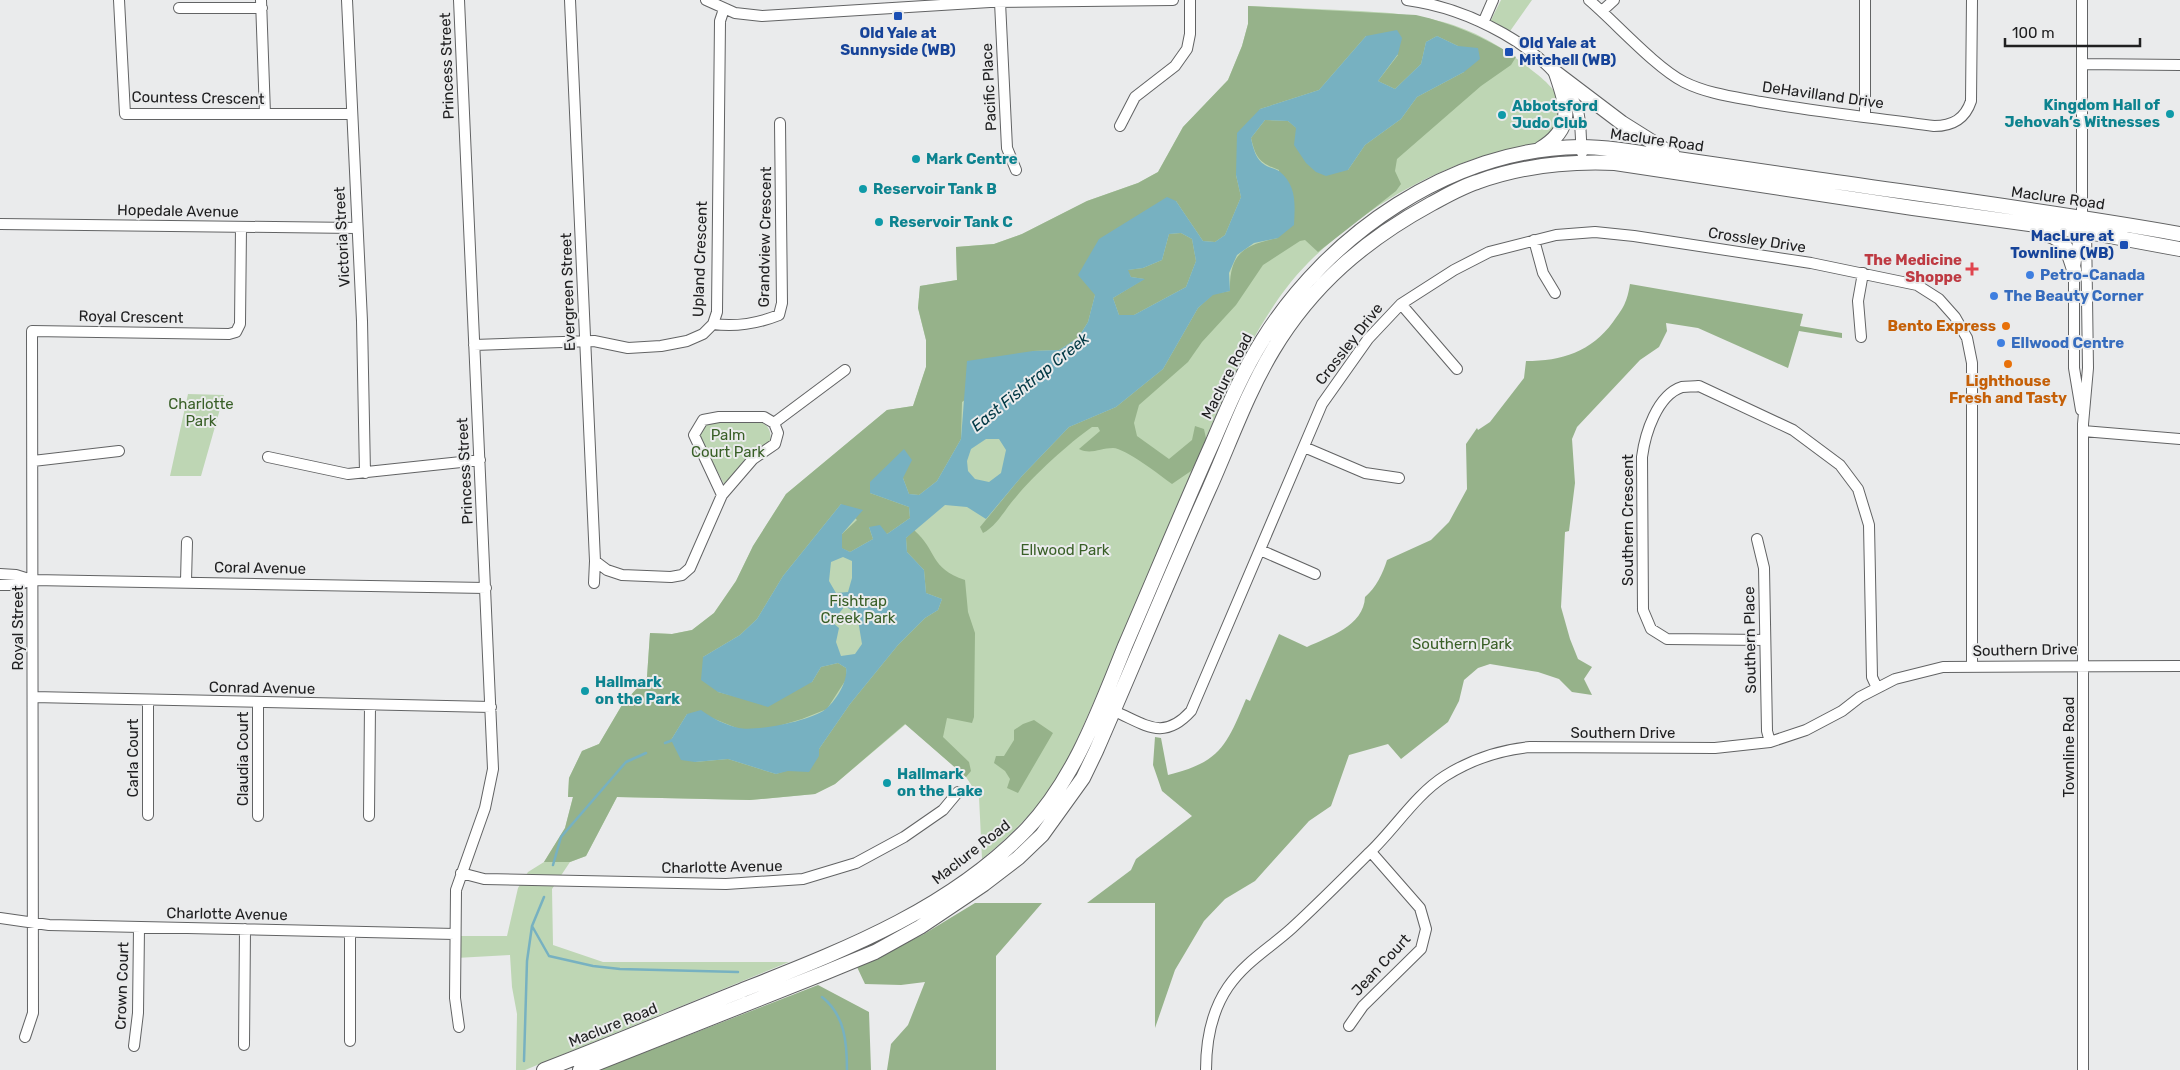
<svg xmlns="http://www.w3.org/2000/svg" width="2180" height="1070" font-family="Rubik,sans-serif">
	<rect width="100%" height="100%" fill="#eaebec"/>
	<!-- green -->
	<path fill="#bed6b4" d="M 1501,0 L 1532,0 L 1508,34 L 1490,22 Z
		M 1248,6 C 1279,7 1309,9 1340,10 C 1418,14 1463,16 1528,67 C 1540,77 1560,90 1561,109 C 1561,123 1551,136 1539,142 C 1522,151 1493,152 1474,159 C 1413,180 1361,213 1314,257 C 1257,311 1222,402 1191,473 C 1149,570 1110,669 1066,764 C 1040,807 1020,827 982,859 L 979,797 L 966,777 L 906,724 L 835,784 L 815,794 L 750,800 L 617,797 L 586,856 L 570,862 L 552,889 L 553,945 L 603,962 L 789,962 L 525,1070 L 516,1070 L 517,1014 L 512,987 L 510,955 L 456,958 L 456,936 L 507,936 L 518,888 L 528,872 L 544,862 L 565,828 L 573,797 L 568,797 L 569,778 L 582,751 L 599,744 L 622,705 L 647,677 L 650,633 L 672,634 L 692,630 L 714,613 L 736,581 L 753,546 L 786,494 L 887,410 L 913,406 L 926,367 L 926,340 L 918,308 L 920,286 L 957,280 L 956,247 L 994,244 L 1022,234 L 1087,201 L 1138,183 L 1158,172 L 1183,127 L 1228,80 L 1242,46 L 1248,24 Z
		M 188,394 L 224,395 L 201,476 L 170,476 Z
		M 718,420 C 736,420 775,413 770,441 L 750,454 L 724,484 L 698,434 L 706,423 Z"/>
	<!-- forest -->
	<path fill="#96b28a" d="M 1248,6 L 1416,15 C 1452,23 1484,37 1516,57 L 1511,65 L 1481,86 L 1397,159 L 1395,171 L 1401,184 L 1396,191 L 1318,252 L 1305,240 L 1300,241 L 1263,265 L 1236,305 L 1202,342 L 1188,362 L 1139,405 L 1134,423 L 1137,436 L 1169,459 L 1192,440 L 1195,426 L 1204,429 L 1207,443 L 1191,471 L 1172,484 C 1161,476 1125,448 1113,448 C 1100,448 1091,455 1079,449 L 1100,431 L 1098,427 L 1092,427 C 1069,443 1034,475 1016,497 C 1005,509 997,526 983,533 L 980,527 L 1022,476 L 1069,427 L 1116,407 L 1163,369 L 1198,308 L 1213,294 L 1230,291 C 1229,253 1244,245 1278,238 L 1279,170 C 1260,163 1256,159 1251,138 L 1265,120 L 1288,121 L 1348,170 L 1365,145 L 1401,119 L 1417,97 L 1464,72 L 1458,46 L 1437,36 L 1426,42 L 1421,64 L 1395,89 L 1378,81 L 1398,55 L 1366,36 L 1319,90 L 1260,109 L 1236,175 L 1241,197 L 1225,235 L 1215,242 L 1203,241 L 1176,201 L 1095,295 L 1088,322 L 1078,338 L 1059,350 L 1033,351 L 962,402 L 961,439 L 937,481 L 919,495 L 909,494 L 903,478 L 870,493 L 909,507 L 910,518 L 887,534 L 869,527 L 873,539 L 850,552 L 841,548 L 842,534 L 857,520 L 841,504 L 783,576 L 757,619 L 740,635 L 703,657 L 718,692 L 737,697 L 812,682 L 821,667 L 838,663 L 846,668 L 847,678 L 827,709 L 802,719 L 765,730 L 739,729 L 712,718 L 687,714 L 671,740 L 695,762 L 728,759 L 776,774 L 788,770 L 809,771 L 819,749 L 850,704 L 898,645 L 925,618 L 938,610 L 942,599 L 926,593 L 924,570 L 907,552 L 906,538 L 914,530 C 938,551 929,568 965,580 L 968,612 L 975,633 L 974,717 L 972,723 L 947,718 L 943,737 L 969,762 L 971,771 L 966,777 L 905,724 L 835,784 L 815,794 L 750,800 L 617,797 L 586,856 L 570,862 L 544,862 L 565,828 L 573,797 L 568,797 L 569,778 L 582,751 L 599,744 L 622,705 L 647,677 L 650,633 L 672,634 L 692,630 L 714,613 L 736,581 L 753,546 L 786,494 L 887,410 L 913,406 L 926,367 L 926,340 L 918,308 L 920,286 L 957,280 L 956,247 L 994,244 L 1022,234 L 1087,201 L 1138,183 L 1158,172 L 1183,127 L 1228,80 L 1242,46 L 1248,24 Z
		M 1181,233 L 1192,239 L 1196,261 L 1186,287 L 1134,315 L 1119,315 L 1113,298 L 1144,279 L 1131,277 L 1127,270 L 1143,268 L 1162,260 L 1169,234 Z
		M 1630,284 L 1803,314 L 1800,326 L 1842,333 L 1842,338 L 1799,331 L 1788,368 L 1698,328 L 1666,323 L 1667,331 L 1659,347 L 1640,360 L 1577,427 L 1572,439 L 1575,483 L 1569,531 L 1565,532 L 1561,607 L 1570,639 L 1578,659 L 1592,667 L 1584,679 L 1592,695 L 1572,692 L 1559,679 L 1538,672 L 1490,664 L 1478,668 L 1464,680 L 1459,701 L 1448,722 L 1401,759 L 1388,744 L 1349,755 L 1331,806 L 1309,821 L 1255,881 L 1225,899 L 1204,921 L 1175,970 L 1155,1028 L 1155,903 L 1087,903 L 1131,870 L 1136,859 L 1192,816 L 1162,791 L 1153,765 L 1155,737 L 1161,738 L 1168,775 C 1220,762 1226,747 1246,699 L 1250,701 L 1279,634 L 1307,647 C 1328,637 1364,626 1365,597 C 1376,588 1383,573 1387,560 L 1431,540 L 1449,522 L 1467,489 L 1466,444 L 1477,428 L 1478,430 L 1490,422 L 1524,378 L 1526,361 C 1562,361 1591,352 1613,322 C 1624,307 1627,302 1630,284 Z
		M 1034,720 L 1053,733 L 1018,793 L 1007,788 L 1010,779 L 1005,771 L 994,763 L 996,756 L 1004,756 L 1014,740 L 1014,730 L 1023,724 Z
		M 975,903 L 1042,903 L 996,956 L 996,1070 L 887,1070 L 891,1044 L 908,1025 L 925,982 L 901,985 L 865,984 L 857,967 L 924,934 Z
		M 818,985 L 869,1012 L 871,1070 L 599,1070 Z"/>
	<!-- water -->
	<path fill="#77b1c1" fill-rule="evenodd" d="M 1397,30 L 1402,38 L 1398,54 L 1378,81 L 1395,89 L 1421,64 L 1426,42 L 1437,36 L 1458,46 L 1478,48 L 1480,59 L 1464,72 L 1417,97 L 1401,119 L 1365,145 L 1348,170 L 1326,176 L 1316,172 L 1306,163 L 1294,145 L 1296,128 L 1288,121 L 1265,120 L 1251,138 C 1253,148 1256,160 1265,165 C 1269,168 1275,168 1279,171 C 1297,185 1295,205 1294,225 L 1278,238 L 1254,243 L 1237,255 L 1229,273 L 1230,291 L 1213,295 L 1198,308 L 1163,369 L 1116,407 L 1069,427 L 1022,476 L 986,519 L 967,507 L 945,505 L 906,538 L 907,552 L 924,570 L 926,593 L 942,599 L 938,610 L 925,618 L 898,645 L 850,704 L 819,749 L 819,756 L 809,772 L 788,771 L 776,774 L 728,759 L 695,762 L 681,760 L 671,740 L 687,714 L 701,710 C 712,718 725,725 739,728 C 756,732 815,720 827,708 C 837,699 848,681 846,668 L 838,663 L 821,667 L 812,682 L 768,707 L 718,692 L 701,680 L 703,657 L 740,635 L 757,619 L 783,576 L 841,504 L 863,510 L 842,534 L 842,548 L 850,552 L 873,539 L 869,527 L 880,525 L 887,534 L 910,518 L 909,507 L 870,493 L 870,482 L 904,449 L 912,460 L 903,478 L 909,494 L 919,495 L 937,481 L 961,439 L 967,361 L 1033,351 L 1059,350 L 1078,338 L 1088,322 L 1095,295 L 1078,275 L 1099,239 L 1167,197 L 1176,201 L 1203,241 L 1215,242 L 1225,235 L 1241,197 L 1236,175 L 1237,133 L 1260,109 L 1319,90 L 1366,36 ZM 1181,233 L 1192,239 L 1196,261 L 1186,287 L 1134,315 L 1119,315 L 1113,298 L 1145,279 L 1131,277 L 1128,270 L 1143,268 L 1162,260 L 1169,234 ZM 986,439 L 999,439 L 1006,450 L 1001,473 L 989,482 L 975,479 L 968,471 L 967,461 L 971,449 ZM 843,557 L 852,561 L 852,578 L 848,592 L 836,593 L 829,581 L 831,562 ZM 845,606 L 857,614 L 862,644 L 855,654 L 841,656 L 836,642 L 839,628 L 832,622 Z"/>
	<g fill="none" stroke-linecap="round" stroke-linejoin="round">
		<!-- stream -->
		<path stroke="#77b1c1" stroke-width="2.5" d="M 665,743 L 673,740
			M 553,865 L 561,837 L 626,762 L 646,753
			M 532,926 L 549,956 L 593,966 L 620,969 L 738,972
			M 822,997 C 845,1015 847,1043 847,1070
			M 524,1061 L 527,961 L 532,926 L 544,897"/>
		<defs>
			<path id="minor" d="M 119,0 L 125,114 L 352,114
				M 261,0 L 265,114
				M 347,0 L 362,321 L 365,473
				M 570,0 L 595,561 L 594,583
				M 706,0 L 735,13 L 762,16 L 990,2 L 1173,0
				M 1407,0 C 1467,8 1548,47 1575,103 C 1582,117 1580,137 1582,153
				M 1589,0 C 1616,23 1655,67 1684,82 C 1708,94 1735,97 1761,102 C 1818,112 1876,118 1934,126 C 1953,126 1965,119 1971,101 L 1972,0
				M 1000,2 L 1007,148 L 1016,170
				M 179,8 L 262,8
				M 1602,11 L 1614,0
				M 1483,23 L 1493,0
				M 2082,64 L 2180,65
				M 1865,117 L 1865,0
				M 1120,126 L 1135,97 L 1175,66 L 1187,49 L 1190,34 L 1190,0
				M 0,224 L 356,228
				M 1534,240 L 1543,273 L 1555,293
				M 1401,304 L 1457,369
				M 713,324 C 735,327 759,323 779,315 L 782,303 L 780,123
				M 1861,337 L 1858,301 L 1863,273
				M 474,345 L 594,341 L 628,348 L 661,346 L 687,341 L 703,334 L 713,324 L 717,312 L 720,21 L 724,9
				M 2081,410 L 2074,368 L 2074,270 C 2079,253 2076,235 2082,217 L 2082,0
				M 774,423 L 845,370
				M 2083,431 L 2180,439
				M 1304,447 L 1365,473 L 1399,478
				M 268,457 L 348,474 L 480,460
				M 33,461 L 119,451
				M 1757,539 L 1764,568 L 1767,731 L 1770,742
				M 1260,550 L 1315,574
				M 595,561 L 607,570 L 622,575 L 671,577 L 682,575 L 690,568 L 722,495 L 753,459 L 775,444 L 778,433 L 774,423 L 764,417 L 719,417 L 703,420 L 694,435 L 722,495
				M 0,574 L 16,575 L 32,580
				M 186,581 L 187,542
				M 0,585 L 16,585 L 33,580 L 486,588
				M 1765,640 L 1667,639 L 1651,629 L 1643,610 L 1642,457 C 1645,434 1657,395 1682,387 C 1687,386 1694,387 1699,386 L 1793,430 L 1840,465 L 1858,489 L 1869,525 L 1872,677 L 1877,688
				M 33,697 L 491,707
				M 148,700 L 148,815
				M 1114,711 C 1145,724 1163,742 1191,711 L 1322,404 L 1368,339 L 1401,304 L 1454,270 L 1489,252 L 1556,235 L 1595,232 L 1634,236 L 1811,263 L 1917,285 L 1939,299 L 1955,317 L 1967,338 L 1972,363 L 1972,666
				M 258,816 L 258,702
				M 369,816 L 370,705
				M 461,873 L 484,879 L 726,884 L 803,879 L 856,863 L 904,837 L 943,810 L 958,792
				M 0,918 L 49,925 L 455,934
				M 350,932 L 350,1041
				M 1349,1026 L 1363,1006 L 1421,949 L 1426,929 L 1420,908 L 1371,852
				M 459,1027 L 455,998 L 456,890 L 485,808 L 493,769 L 459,0
				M 25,1037 L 33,1013 L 32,331 L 229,334 L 236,332 L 240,324 L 241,227
				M 244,1045 L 245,929
				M 134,1046 L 138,1013 L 139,928
				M 1206,1070 C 1206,1040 1211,1012 1228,987 C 1245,962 1270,948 1292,928 C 1318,904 1343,879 1368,854 C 1394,830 1415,795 1445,776 C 1472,759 1498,750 1530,747 L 1715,748 L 1770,742 L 1806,730 L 1842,711 L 1860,697 L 1895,679 L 1943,667 L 2180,666
				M 2083,1070 L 2083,424 L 2088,368 L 2086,228"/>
			<path id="major" d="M 1556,73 L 1622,123 L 1673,155
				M 1540,149 C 1575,128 1567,106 1556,73
				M 2038,232 C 2065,238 2067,246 2074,270
				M 544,1070 C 609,1045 673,1018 738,992 C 841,951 948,911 1027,829 C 1075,778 1099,710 1125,646 C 1154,579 1182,511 1212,444 C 1227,409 1242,373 1262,341 C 1328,234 1451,149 1580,147 C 1614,147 1650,155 1684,160 C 1725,166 1766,172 1808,178 C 1932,196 2056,212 2180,234
				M 580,1070 L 824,973 L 875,952 L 920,927 L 984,884 L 1018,858 L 1042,835 L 1083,778 L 1096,751 C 1134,664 1170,576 1209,489 C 1230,442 1247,393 1273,350 C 1312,285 1365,240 1431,204 C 1446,196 1461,187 1477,182 C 1521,166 1569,161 1615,163 L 1913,208 L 2088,232 L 2180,249"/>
		</defs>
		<!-- minor casing -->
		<use href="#minor" stroke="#626364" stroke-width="12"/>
		<!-- major casing -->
		<use href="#major" stroke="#626364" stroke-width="16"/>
		<!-- minor -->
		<use href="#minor" stroke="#fff" stroke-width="10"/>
		<!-- major -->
		<use href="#major" stroke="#fff" stroke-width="14"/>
	</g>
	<!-- markers -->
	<g fill="#1a4fb4" stroke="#eaebec" stroke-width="2">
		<rect x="893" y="11" width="10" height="10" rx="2.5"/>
		<rect x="1504" y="47" width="10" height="10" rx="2.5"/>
		<rect x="2119" y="240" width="10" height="10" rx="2.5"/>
	</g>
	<g fill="#0f9aa8" stroke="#eaebec" stroke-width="2">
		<circle cx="2170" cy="114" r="5"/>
		<circle cx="1502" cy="115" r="5"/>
		<circle cx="916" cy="159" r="5"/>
		<circle cx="863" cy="189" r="5"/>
		<circle cx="879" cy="222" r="5"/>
		<circle cx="585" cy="691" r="5"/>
		<circle cx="887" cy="783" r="5"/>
	</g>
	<path fill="#e0444e" stroke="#eaebec" stroke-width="2" d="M1969.5 261.5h5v5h5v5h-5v5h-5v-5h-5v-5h5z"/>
	<g fill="#3f7fe0" stroke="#eaebec" stroke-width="2">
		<circle cx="2030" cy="275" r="5"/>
		<circle cx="1994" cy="296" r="5"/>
		<circle cx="2001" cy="343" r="5"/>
	</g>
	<g fill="#e8710a" stroke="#eaebec" stroke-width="2">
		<circle cx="2006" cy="326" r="5"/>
		<circle cx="2008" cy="364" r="5"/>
	</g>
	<g text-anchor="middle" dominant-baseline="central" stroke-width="4" stroke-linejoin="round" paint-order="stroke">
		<!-- transit labels -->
		<g font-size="15" font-weight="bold" fill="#164399" stroke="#eaebec">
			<text x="898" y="33">Old Yale at<tspan x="898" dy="17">Sunnyside (WB)</tspan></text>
			<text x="1519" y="43" text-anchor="start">Old Yale at<tspan x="1519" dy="17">Mitchell (WB)</tspan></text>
			<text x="2114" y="236" text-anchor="end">MacLure at<tspan x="2114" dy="17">Townline (WB)</tspan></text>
		</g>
		<!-- street labels -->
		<g font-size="15" fill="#202021" stroke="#eaebec">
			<text transform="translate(447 66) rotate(-92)">Princess Street</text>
			<text transform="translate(989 87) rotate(-93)">Pacific Place</text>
			<text transform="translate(1823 95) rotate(8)">DeHavilland Drive</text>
			<text transform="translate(198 98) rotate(1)">Countess Crescent</text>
			<text transform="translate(1657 140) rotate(8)">Maclure Road</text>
			<text transform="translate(2058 198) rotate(8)">Maclure Road</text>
			<text transform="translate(178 211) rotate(1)">Hopedale Avenue</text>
			<text transform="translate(342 237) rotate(-93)">Victoria Street</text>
			<text transform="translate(765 237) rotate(-89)">Grandview Crescent</text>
			<text transform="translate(1757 240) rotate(9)">Crossley Drive</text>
			<text transform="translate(700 259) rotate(-88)">Upland Crescent</text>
			<text transform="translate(568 292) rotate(-92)">Evergreen Street</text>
			<text transform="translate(131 317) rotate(1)">Royal Crescent</text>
			<text transform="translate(1349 344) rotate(-52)">Crossley Drive</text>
			<text transform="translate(1227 376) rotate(-63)">Maclure Road</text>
			<text transform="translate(465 471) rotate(-93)">Princess Street</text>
			<text transform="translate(1628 520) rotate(-90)">Southern Crescent</text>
			<text transform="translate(260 568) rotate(1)">Coral Avenue</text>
			<text transform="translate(18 628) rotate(-90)">Royal Street</text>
			<text transform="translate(1750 640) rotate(-91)">Southern Place</text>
			<text transform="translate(2025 650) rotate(-1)">Southern Drive</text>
			<text transform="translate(262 688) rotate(1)">Conrad Avenue</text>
			<text x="1623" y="733">Southern Drive</text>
			<text transform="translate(2069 747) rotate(-90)">Townline Road</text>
			<text transform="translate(133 758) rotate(-90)">Carla Court</text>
			<text transform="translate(243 759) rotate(-90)">Claudia Court</text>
			<text transform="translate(971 852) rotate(-38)">Maclure Road</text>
			<text transform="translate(722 867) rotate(-1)">Charlotte Avenue</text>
			<text transform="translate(227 914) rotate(1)">Charlotte Avenue</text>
			<text transform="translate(1381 965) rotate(-47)">Jean Court</text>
			<text transform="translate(122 986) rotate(-88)">Crown Court</text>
			<text transform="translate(613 1025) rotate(-22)">Maclure Road</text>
		</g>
		<!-- culture labels -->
		<g font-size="15" font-weight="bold" fill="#0d838f" stroke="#eaebec" text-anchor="start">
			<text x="2160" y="105" text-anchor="end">Kingdom Hall of<tspan x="2160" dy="17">Jehovah’s Witnesses</tspan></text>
			<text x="1512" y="106">Abbotsford<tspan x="1512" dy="17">Judo Club</tspan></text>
			<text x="926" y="159">Mark Centre</text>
			<text x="873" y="189">Reservoir Tank B</text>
			<text x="889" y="222">Reservoir Tank C</text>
			<text x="595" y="682">Hallmark<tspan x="595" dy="17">on the Park</tspan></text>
			<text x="897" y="774">Hallmark<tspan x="897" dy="17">on the Lake</tspan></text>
		</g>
		<!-- health labels -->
		<g font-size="15" font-weight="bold" fill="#be3a42" stroke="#eaebec" text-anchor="end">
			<text x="1962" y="260">The Medicine<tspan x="1962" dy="17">Shoppe</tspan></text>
		</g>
		<!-- shop labels -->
		<g font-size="15" font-weight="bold" fill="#366cbe" stroke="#eaebec" text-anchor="start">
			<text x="2040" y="275">Petro-Canada</text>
			<text x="2004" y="296">The Beauty Corner</text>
			<text x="2011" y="343">Ellwood Centre</text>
		</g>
		<!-- food labels -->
		<g font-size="15" font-weight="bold" fill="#c56008" stroke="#eaebec" text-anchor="end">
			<text x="1996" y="326">Bento Express</text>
			<text x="2008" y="381" text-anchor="middle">Lighthouse<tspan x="2008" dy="17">Fresh and Tasty</tspan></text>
		</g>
		<!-- park labels -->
		<g font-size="15" fill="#395f27" stroke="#eaebec">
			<text x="201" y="404">Charlotte<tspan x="201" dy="17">Park</tspan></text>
			<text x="728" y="435">Palm<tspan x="728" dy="17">Court Park</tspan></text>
			<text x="1065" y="550">Ellwood Park</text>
			<text x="858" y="601">Fishtrap<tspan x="858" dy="17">Creek Park</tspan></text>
			<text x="1462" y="644">Southern Park</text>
		</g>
		<!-- water labels -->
		<g font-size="16" font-style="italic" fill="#003844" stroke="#eaebec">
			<text transform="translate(1030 382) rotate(-39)">East Fishtrap Creek</text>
		</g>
	</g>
	<!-- scale -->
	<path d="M2005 38v8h135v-8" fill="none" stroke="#202021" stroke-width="2.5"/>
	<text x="2012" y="38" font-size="15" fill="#202021" stroke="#eaebec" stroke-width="4" paint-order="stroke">100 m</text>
</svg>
